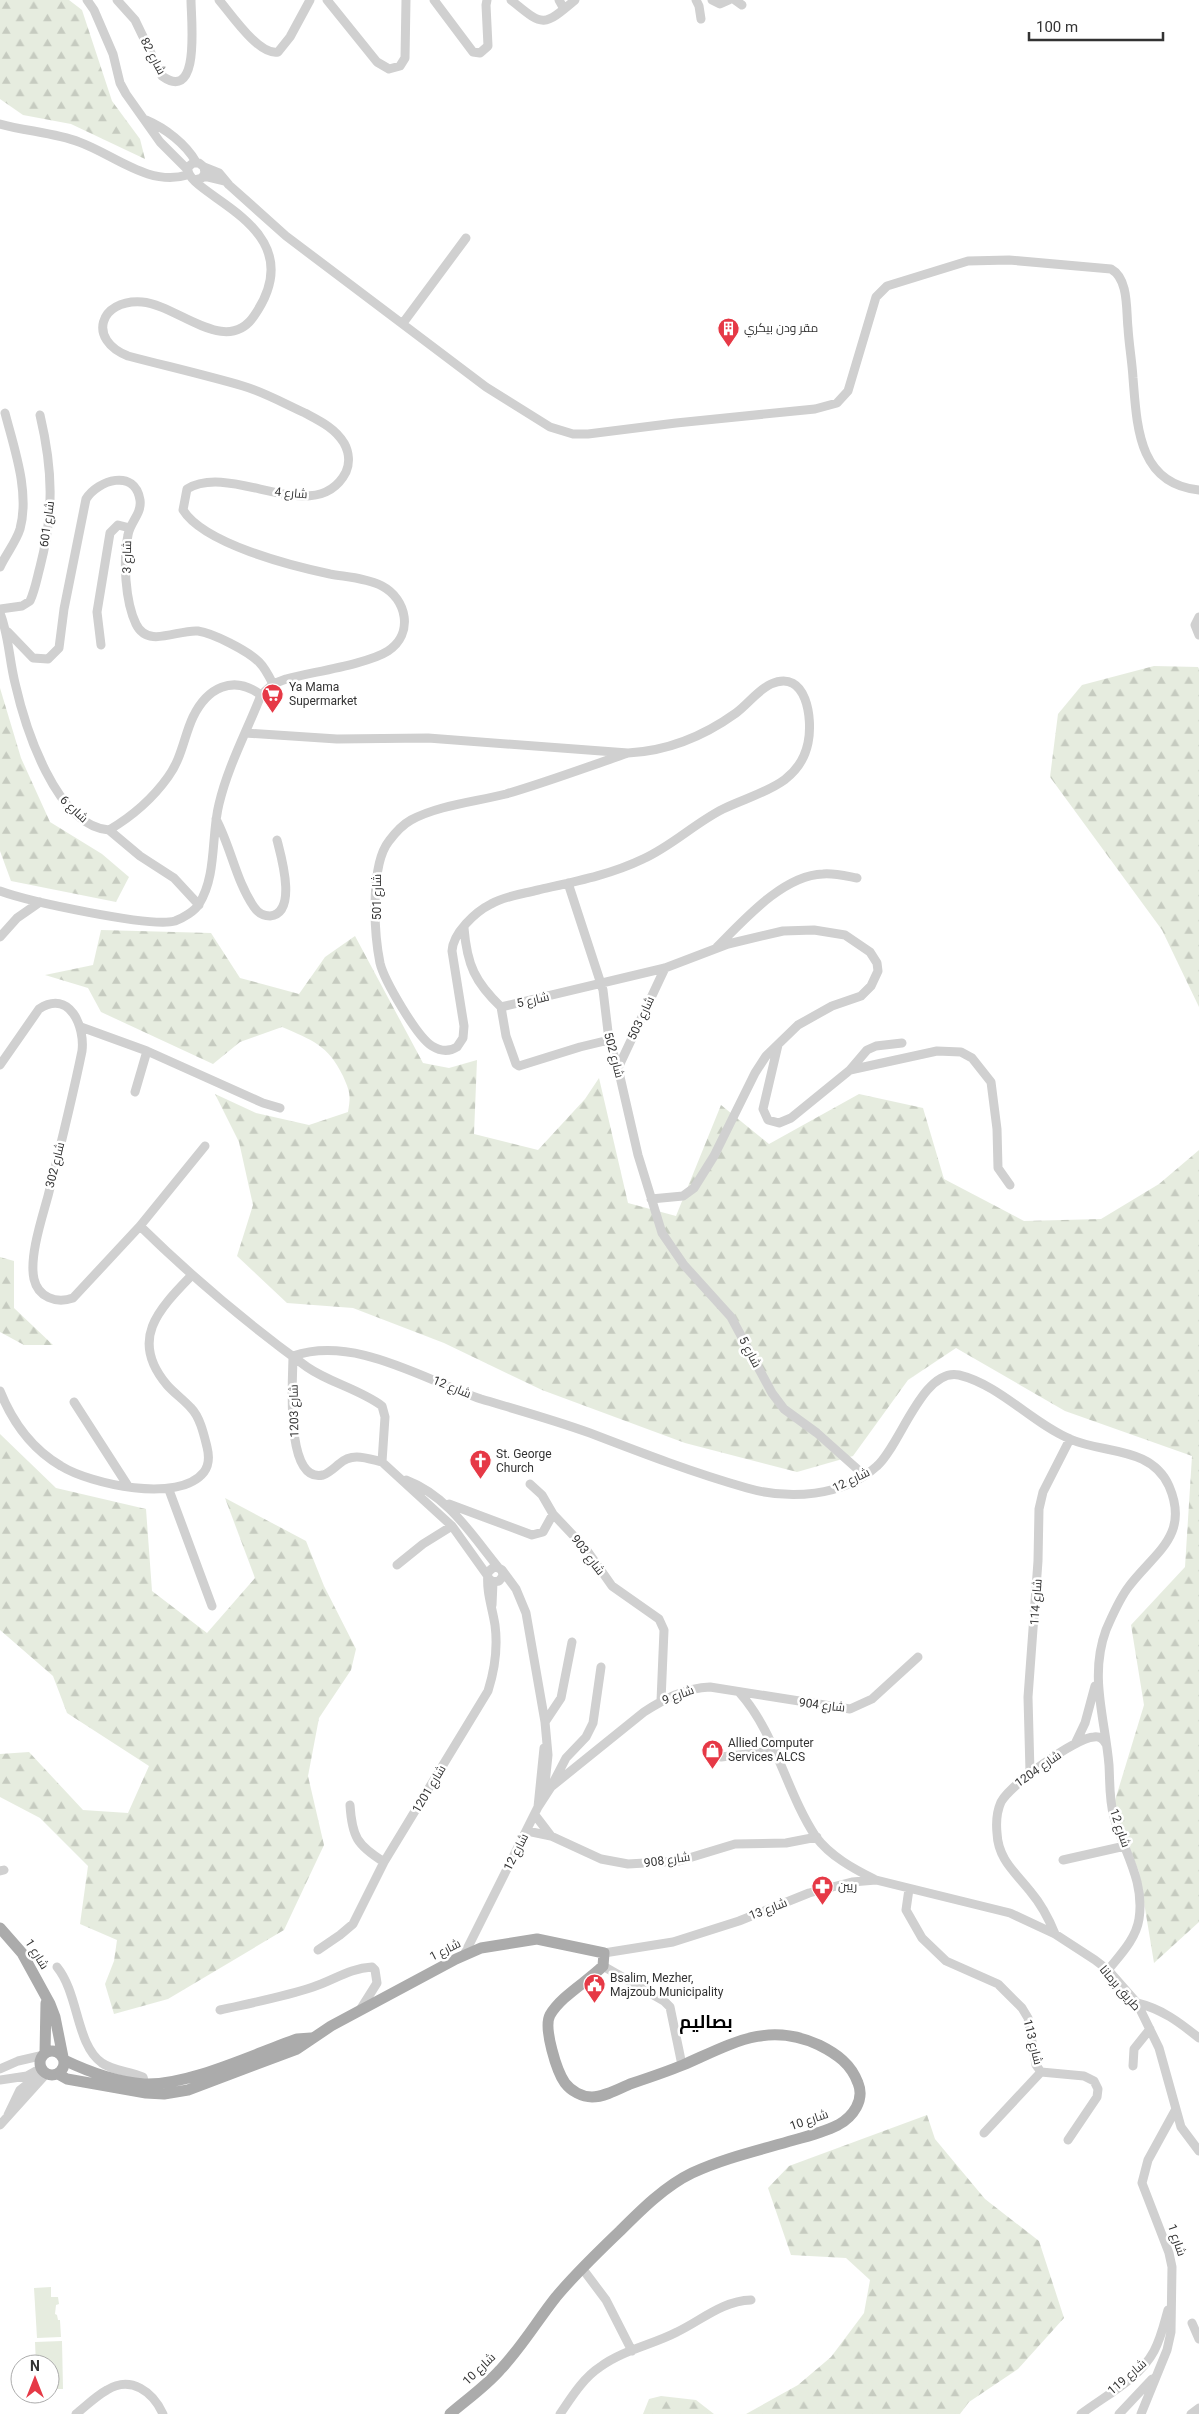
<svg xmlns="http://www.w3.org/2000/svg" width="1199" height="2414" font-family="Roboto,Cairo,sans-serif">
	<defs>
		<pattern id="forest-firs" width="22" height="20" patternUnits="userSpaceOnUse" patternTransform="scale(1.25)"><rect width="22" height="20" fill="#e6ecdf"/><path d="M5 1l3.5 6h-7zM16 11l3.5 6h-7z" fill="#c6cbc0"/></pattern>
	</defs>
	<rect width="100%" height="100%" fill="#fff"/>
	<!-- forest -->
	<path fill="url(#forest-firs)" d="M 0,0 L 69,0 L 82,10 L 112,101 L 140,139 L 145,159 L 71,124 L 23,115 L 0,99 Z
		M 1154,666 L 1198,667 L 1199,669 L 1199,1007 L 1162,930 L 1050,777 L 1058,714 L 1082,685 Z
		M 0,688 L 21,758 L 50,822 L 102,854 L 129,877 L 116,902 L 11,881 L 0,851 Z
		M 101,930 L 211,933 L 240,978 L 299,994 L 325,957 L 355,936 L 423,1063 L 449,1068 L 477,1060 L 474,1134 L 538,1150 L 585,1099 L 599,1078 L 628,1203 L 676,1216 L 721,1105 L 769,1144 L 859,1094 L 923,1108 L 944,1179 L 1024,1221 L 1101,1219 L 1159,1184 L 1199,1150 L 1199,1922 L 1154,1963 L 1139,1872 L 1113,1807 L 1144,1705 L 1131,1625 L 1185,1567 L 1192,1456 L 1065,1411 L 956,1348 L 908,1380 L 853,1456 L 797,1472 L 685,1443 L 542,1390 L 444,1343 L 353,1308 L 287,1303 L 237,1256 L 253,1205 L 239,1142 L 215,1094 L 256,1113 L 309,1125 L 348,1112 C 351,1095 350,1092 343,1076 C 328,1045 312,1040 282,1027 L 240,1042 L 213,1064 L 101,1012 L 88,988 L 45,975 L 93,965 Z
		M 0,1257 L 14,1261 L 14,1308 L 53,1345 L 24,1345 L 0,1332 Z
		M 0,1434 L 56,1488 L 146,1509 L 152,1591 L 207,1633 L 255,1578 L 225,1498 L 306,1541 L 324,1586 L 356,1649 L 351,1670 L 319,1718 L 308,1776 L 324,1845 L 284,1930 L 168,1999 L 114,2014 L 105,1984 L 114,1961 L 117,1940 L 80,1924 L 88,1866 L 40,1818 L 0,1797 L 0,1754 L 29,1752 L 83,1810 L 128,1813 L 149,1766 L 67,1713 L 53,1676 L 0,1630 Z
		M 927,2115 L 935,2139 L 985,2199 L 1039,2241 L 1064,2318 L 1018,2369 L 969,2402 L 960,2414 L 746,2414 L 798,2385 L 831,2357 L 864,2313 L 870,2280 L 846,2258 L 791,2255 L 768,2188 L 789,2166 Z
		M 661,2396 L 696,2400 L 714,2414 L 643,2414 L 649,2399 Z"/>
	<!-- pitch -->
	<path fill="#e6ecdf" d="M 51,2287 L 51,2297 L 58,2297 L 59,2304 L 56,2305 L 55,2314 L 57,2315 L 58,2320 L 60,2320 L 61,2337 L 37,2338 L 34,2288 Z
		M 62,2341 L 63,2389 L 50,2389 L 50,2364 L 36,2364 L 35,2342 Z"/>
	<g fill="none" stroke-linecap="round" stroke-linejoin="round">
		<!-- minor -->
		<path stroke="#d0d0d0" stroke-width="9" d="M 87,0 L 94,10 L 113,54 L 120,83 L 126,94 L 160,142 L 187,169
			M 117,0 L 135,20 L 162,76 C 201,104 191,19 191,0
			M 219,0 C 231,14 259,56 278,52 L 290,37 L 310,0
			M 327,0 L 377,62 L 389,69 L 400,66 L 405,58 L 406,0
			M 434,0 L 473,52 L 480,53 L 488,46 L 486,5 L 487,0
			M 511,0 C 543,26 542,28 575,0
			M 559,0 L 564,9
			M 696,0 L 699,6 L 701,19
			M 712,0 L 720,4 L 729,0
			M 735,0 L 742,5
			M 146,120 C 165,128 186,144 196,162
			M 0,124 C 25,131 56,133 79,142 C 113,154 149,187 187,175
			M 204,167 L 219,173 L 229,185 L 286,236 L 486,387 L 550,427 L 573,434 L 588,434 L 676,423 L 815,409 L 837,403 L 848,391 L 876,297 L 887,286 L 968,261 L 1009,260 L 1111,269 C 1129,279 1126,310 1128,328 C 1129,345 1132,361 1133,378 C 1137,426 1138,484 1199,490
			M 204,176 L 225,181
			M 403,323 L 466,238
			M 0,567 C 6,554 16,542 20,529 C 30,492 14,448 5,413
			M 0,609 L 22,606 L 30,601 C 35,590 37,578 40,567 C 54,513 53,470 40,415
			M 0,613 C 9,636 9,659 15,683 C 25,727 56,826 109,830 C 131,817 153,798 168,777 C 182,758 184,736 193,717 C 207,688 233,674 261,695
			M 1199,617 L 1195,625 L 1199,635
			M 8,632 L 33,658 L 48,659 L 59,648 L 64,609 L 86,499 C 98,480 135,468 140,500 C 142,514 130,522 128,535 C 123,560 125,601 136,624 C 148,649 178,629 198,631 C 213,633 248,651 259,662 C 265,668 269,676 273,684
			M 101,645 L 97,612 L 110,533 L 118,525 L 130,528
			M 245,733 L 337,739 L 428,738 L 628,753 C 668,751 704,736 736,713 C 748,704 758,690 771,684 C 807,668 813,720 808,743 C 799,786 758,792 723,809 C 695,823 672,846 643,859 C 610,875 573,882 538,890 C 522,894 505,896 491,904 C 475,912 453,933 452,951 L 464,1026 L 463,1038 L 457,1047 C 449,1052 440,1051 432,1046 C 417,1037 384,980 380,963 C 374,933 370,865 389,841 C 395,833 402,825 411,820 C 439,805 475,802 506,794 C 547,782 587,767 628,753
			M 216,819 C 231,847 236,881 254,907 C 258,913 263,916 270,916 C 298,913 281,856 277,840
			M 109,830 L 140,856 L 174,878 L 199,905
			M 568,883 L 603,990 L 609,1040 L 618,1068 L 638,1155 L 662,1233 L 684,1265 L 731,1317 L 772,1393 L 784,1409 L 817,1433 L 864,1475
			M 0,891 C 27,901 151,928 175,921 C 183,918 195,911 199,904 C 217,876 211,835 219,804 C 228,766 247,731 261,695 L 273,684 L 286,679 C 312,672 368,664 388,651 C 414,634 407,599 382,586 C 367,578 346,577 330,574 C 292,566 204,544 183,510 L 187,489 C 232,461 316,530 346,472 C 350,463 349,452 344,443 C 335,428 320,421 305,413 C 285,404 264,392 243,386 C 205,375 166,366 128,356 C 87,340 99,299 142,302 C 178,305 226,357 254,316 C 318,224 182,196 188,167 L 193,163 L 199,163 L 204,167 L 205,173 L 202,178 L 194,180
			M 464,928 C 467,965 475,982 501,1007
			M 0,937 L 17,918 L 40,902
			M 717,947 C 743,921 783,875 823,874 C 834,873 846,876 857,878
			M 501,1007 L 665,968 L 728,944 L 783,931 L 814,930 L 845,935 L 870,952 L 877,963 L 878,971 L 871,986 L 861,996 L 832,1006 L 798,1025 L 766,1056 L 755,1073 L 714,1156 L 694,1188 L 683,1196 L 651,1199
			M 501,1007 L 506,1036 L 516,1064 L 519,1066 L 580,1047 L 609,1040
			M 81,1027 L 147,1051 L 263,1103 L 280,1108
			M 778,1045 L 763,1109 L 768,1120 L 779,1123 L 791,1118 L 850,1070 L 867,1050 L 876,1046 L 902,1043
			M 0,1065 L 39,1009 C 70,989 85,1027 82,1051 C 72,1100 60,1148 48,1196 C 42,1218 29,1257 34,1279 C 38,1297 56,1304 73,1298 L 140,1226 L 205,1146
			M 618,1068 L 665,968
			M 850,1070 L 937,1051 L 961,1052 L 972,1058 L 991,1082 L 997,1129 L 998,1168 L 1010,1185
			M 135,1092 L 147,1051
			M 140,1226 C 192,1277 248,1324 307,1367 C 330,1383 359,1389 382,1406 L 385,1417 L 382,1462 L 452,1526 L 487,1575
			M 293,1356 C 355,1335 424,1380 481,1399 C 518,1410 554,1420 590,1433 C 642,1453 694,1473 747,1488 C 789,1500 843,1497 877,1466 C 900,1446 923,1367 959,1375 C 1000,1385 1032,1423 1070,1439 C 1103,1454 1151,1446 1169,1486 C 1191,1537 1152,1554 1127,1589 C 1118,1602 1112,1616 1106,1630 C 1089,1676 1105,1718 1109,1765 C 1110,1782 1109,1800 1114,1817 C 1124,1852 1145,1881 1139,1919 C 1136,1939 1120,1955 1108,1970
			M 293,1356 C 293,1377 284,1484 323,1475 C 329,1473 334,1468 339,1464 C 352,1452 366,1458 382,1462
			M 0,1391 C 12,1421 32,1449 61,1466 C 90,1484 179,1504 204,1472 C 210,1464 209,1455 207,1447 C 204,1435 200,1417 191,1408 C 184,1400 174,1393 167,1385 C 129,1340 158,1310 191,1276
			M 74,1402 L 128,1486
			M 406,1480 C 448,1496 471,1534 498,1567
			M 530,1484 L 542,1495 L 553,1514 L 586,1549 L 612,1586 L 659,1619 L 664,1630 L 661,1701
			M 169,1490 L 212,1606
			M 449,1504 L 532,1535 L 543,1532 L 553,1514
			M 397,1565 L 423,1544 L 452,1526
			M 502,1570 L 516,1589 L 526,1613 L 545,1722 L 548,1755 L 544,1794
			M 492,1605 L 493,1582
			M 739,1692 C 776,1733 786,1792 816,1837 C 830,1856 854,1869 874,1879
			M 545,1722 L 561,1698 L 572,1642
			M 1075,1744 L 1085,1723 L 1095,1686
			M 721,1757 L 773,1751
			M 1030,1772 L 1028,1697 L 1038,1561 L 1039,1509 L 1043,1492 L 1070,1439
			M 552,1785 L 566,1758 L 586,1737 L 593,1723 L 601,1667
			M 350,1805 C 352,1837 357,1845 384,1862
			M 538,1807 L 551,1787 L 644,1712 C 664,1699 685,1688 710,1687 L 850,1709 L 872,1699 L 918,1657
			M 535,1815 L 551,1836
			M 527,1831 L 551,1836 L 601,1859 L 628,1864 L 679,1861 L 735,1844 L 786,1843 L 817,1837
			M 1063,1860 L 1125,1846
			M 0,1871 L 4,1870
			M 909,1889 L 906,1910 L 922,1938 L 946,1961 L 998,1984 L 1022,2008 L 1028,2018 L 1036,2065 L 1041,2072 L 1084,2076 L 1094,2081 L 1098,2089 L 1097,2097 L 1068,2140
			M 1055,1934 C 1049,1919 1041,1904 1030,1891 C 1015,1872 998,1859 997,1833 C 996,1823 997,1811 1001,1802 C 1010,1785 1075,1738 1094,1737 C 1100,1736 1103,1739 1106,1744
			M 318,1950 L 340,1935 L 353,1924 L 384,1862 L 488,1691 C 495,1669 498,1648 495,1625 C 492,1606 486,1592 488,1572 L 495,1566 L 502,1570 L 503,1576 L 499,1581 L 493,1582 L 488,1578
			M 604,1953 L 673,1942 L 739,1921 L 809,1893 L 852,1882 L 876,1880 L 1010,1913 L 1055,1934 L 1095,1960 L 1108,1970 L 1137,2003 L 1159,2048 L 1181,2127 L 1199,2151
			M 464,1955 L 538,1807 L 544,1748
			M 603,1966 L 664,2001 L 670,2007 L 682,2065
			M 57,1967 C 79,1994 76,2045 102,2063 C 113,2071 130,2071 143,2077 L 146,2088
			M 1137,2003 C 1162,2009 1179,2022 1199,2038
			M 220,2010 C 251,2003 283,1997 313,1987 C 334,1980 350,1968 372,1967 L 375,1970 L 377,1983 L 360,2010
			M 1133,2066 L 1134,2049 L 1150,2029
			M 0,2069 L 18,2061 L 44,2055
			M 0,2080 L 27,2076 L 36,2071
			M 8,2115 L 20,2090 L 43,2072
			M 0,2125 L 46,2074
			M 984,2133 L 1041,2072
			M 582,2268 L 606,2300 L 632,2351
			M 1192,2323 L 1199,2339
			M 76,2414 C 86,2406 96,2396 107,2390 C 131,2375 153,2392 163,2414
			M 560,2414 C 571,2398 583,2378 600,2367 C 623,2350 652,2345 677,2332 C 702,2320 722,2301 751,2300
			M 1081,2414 C 1106,2395 1139,2379 1154,2351 C 1161,2338 1164,2324 1168,2310
			M 1119,2414 L 1152,2379
			M 1141,2414 L 1167,2350 L 1171,2332 L 1172,2267 L 1169,2253 L 1142,2183 L 1148,2160 L 1176,2109
			M 1191,2414 L 1199,2408"/>
		<!-- major -->
		<path stroke="#ababab" stroke-width="11" d="M 0,1928 L 22,1953 L 50,2004 L 55,2017 L 63,2057
			M40 2063a12 12 0 1 1 24 0a12 12 0 1 1-24 0Z
			M 45,2053 L 46,2003
			M 64,2060 C 89,2072 116,2082 144,2084 C 188,2086 254,2054 297,2039 L 311,2038
			M 58,2074 L 67,2079 L 146,2093 L 164,2094 L 188,2090 L 297,2049 L 331,2026 L 456,1959 L 481,1948 L 537,1939 L 604,1953 L 603,1966 C 587,1982 561,1996 550,2015 C 543,2028 557,2072 565,2083 C 571,2091 582,2097 592,2097 C 604,2097 619,2089 630,2084 C 648,2078 666,2072 683,2065 C 731,2044 767,2021 819,2045 C 837,2054 851,2064 858,2083 C 865,2100 853,2117 838,2125 C 824,2132 809,2136 794,2140 C 760,2150 724,2158 692,2173 C 665,2186 641,2210 620,2231 C 598,2252 576,2273 556,2297 C 537,2321 521,2348 500,2370 C 485,2387 466,2400 450,2414"/>
	</g>
	<!-- icons -->
	<defs>
		<symbol id="building-pin" viewBox="-11 -11 22 30"><path d="M0 17L-7.5 6A9.5 9.5 0 1 1 7.5 6Z" fill="#e63946" stroke="#fff"/><path d="M-4-6H4V6H1V3H-1V6H-4ZM-2.5-4.3h1.7v1.8h-1.7ZM.8-4.3h1.7v1.8H.8ZM-2.5-1h1.7V.8h-1.7ZM.8-1h1.7V.8H.8Z" fill="#fff"/></symbol>
		<symbol id="supermarket-pin" viewBox="-11 -11 22 30"><path d="M0 17L-7.5 6A9.5 9.5 0 1 1 7.5 6Z" fill="#e63946" stroke="#fff"/><path d="M-6-5.5h2.5l.6 2H6L4.5 2H-2.5L-4.4-4H-6ZM-1.5 3.2a1.3 1.3 0 1 0 .1 0ZM3 3.2a1.3 1.3 0 1 0 .1 0Z" fill="#fff"/></symbol>
		<symbol id="church-pin" viewBox="-11 -11 22 30"><path d="M0 17L-7.5 6A9.5 9.5 0 1 1 7.5 6Z" fill="#e63946" stroke="#fff"/><path d="M-1.2-6h2.4v3.5h3.3v2.4h-3.3V6h-2.4V-.1h-3.3v-2.4h3.3Z" fill="#fff"/></symbol>
		<symbol id="shop-pin" viewBox="-11 -11 22 30"><path d="M0 17L-7.5 6A9.5 9.5 0 1 1 7.5 6Z" fill="#e63946" stroke="#fff"/><path d="M-5-2.5h2.3a2.7 3.5 0 0 1 5.4 0H5L5.5 6h-11ZM-1.5-2.5h3a1.5 2.3 0 0 0-3 0Z" fill="#fff"/></symbol>
		<symbol id="pharmacy-pin" viewBox="-11 -11 22 30"><path d="M0 17L-7.5 6A9.5 9.5 0 1 1 7.5 6Z" fill="#e63946" stroke="#fff"/><path d="M-2-6h4v4h4v4h-4v4h-4v-4h-4v-4h4Z" fill="#fff"/></symbol>
		<symbol id="civic-pin" viewBox="-11 -11 22 30"><path d="M0 17L-7.5 6A9.5 9.5 0 1 1 7.5 6Z" fill="#e63946" stroke="#fff"/><path d="M-.6-6.5H3V-4.5H.6V-3L4-1V1h2V6H-6V1h2V-1L-.6-3ZM-1.2 2.5V6h2.4V2.5Z" fill="#fff"/></symbol>
	</defs>
	<g fill-rule="evenodd">
		<use href="#building-pin" x="716" y="316" width="25" height="34"/>
		<use href="#supermarket-pin" x="260" y="682" width="25" height="34"/>
		<use href="#church-pin" x="468" y="1448" width="25" height="34"/>
		<use href="#shop-pin" x="700" y="1738" width="25" height="34"/>
		<use href="#pharmacy-pin" x="810" y="1874" width="25" height="34"/>
		<use href="#civic-pin" x="582" y="1972" width="25" height="34"/>
	</g>
	<g text-anchor="middle" dominant-baseline="central" stroke-width="5" stroke-linejoin="round" paint-order="stroke">
		<!-- street labels -->
		<g font-size="12" fill="#333" stroke="#fff">
			<text transform="translate(153 56) rotate(62)">شارع 82</text>
			<text transform="translate(291 493) rotate(5)">شارع 4</text>
			<text transform="translate(47 524) rotate(-82)">شارع 601</text>
			<text transform="translate(127 557) rotate(-89)">شارع 3</text>
			<text transform="translate(74 809) rotate(43)">شارع 6</text>
			<text transform="translate(377 897) rotate(-90)">شارع 501</text>
			<text transform="translate(533 1000) rotate(-13)">شارع 5</text>
			<text transform="translate(641 1018) rotate(-65)">شارع 503</text>
			<text transform="translate(614 1055) rotate(75)">شارع 502</text>
			<text transform="translate(55 1165) rotate(-76)">شارع 302</text>
			<text transform="translate(750 1352) rotate(62)">شارع 5</text>
			<text transform="translate(452 1387) rotate(22)">شارع 12</text>
			<text transform="translate(294 1411) rotate(-91)">شارع 1203</text>
			<text transform="translate(851 1480) rotate(-26)">شارع 12</text>
			<text transform="translate(588 1555) rotate(53)">شارع 903</text>
			<text transform="translate(1036 1602) rotate(-86)">شارع 114</text>
			<text transform="translate(678 1695) rotate(-20)">شارع 9</text>
			<text transform="translate(822 1705) rotate(7)">شارع 904</text>
			<text transform="translate(1038 1769) rotate(-35)">شارع 1204</text>
			<text transform="translate(429 1789) rotate(-59)">شارع 1201</text>
			<text transform="translate(1120 1828) rotate(71)">شارع 12</text>
			<text transform="translate(516 1852) rotate(-63)">شارع 12</text>
			<text transform="translate(667 1860) rotate(-8)">شارع 908</text>
			<text transform="translate(768 1909) rotate(-21)">شارع 13</text>
			<text transform="translate(445 1950) rotate(-27)">شارع 1</text>
			<text transform="translate(37 1954) rotate(58)">شارع 1</text>
			<text transform="translate(1120 1988) rotate(49)">طريق برمانا</text>
			<text transform="translate(1033 2042) rotate(76)">شارع 113</text>
			<text transform="translate(809 2120) rotate(-19)">شارع 10</text>
			<text transform="translate(1177 2240) rotate(71)">شارع 1</text>
			<text transform="translate(479 2369) rotate(-44)">شارع 10</text>
			<text transform="translate(1127 2377) rotate(-41)">شارع 119</text>
		</g>
		<!-- poi labels -->
		<g font-size="12" fill="#333" stroke="#fff" text-anchor="start">
			<text x="744" y="328">مقر ودن بيكري</text>
			<text x="289" y="687">Ya Mama<tspan x="289" dy="14">Supermarket</tspan></text>
			<text x="496" y="1454">St. George<tspan x="496" dy="14">Church</tspan></text>
			<text x="728" y="1743">Allied Computer<tspan x="728" dy="14">Services ALCS</tspan></text>
			<text x="838" y="1886">ريين</text>
			<text x="610" y="1978">Bsalim, Mezher,<tspan x="610" dy="14">Majzoub Municipality</tspan></text>
		</g>
		<!-- district labels -->
		<g font-size="18" font-weight="bold" fill="#000" stroke="#fff">
			<text x="706" y="2021">بصاليم</text>
		</g>
	</g>
	<!-- north arrow -->
	<g transform="translate(35 2379)"><circle r="24" fill="#ffffff" stroke="#adadad"/>
	<path d="M0-4L9 19L0 12L-9 19Z" fill="#e63946"/>
	<text y="-8" font-size="14" font-weight="bold" text-anchor="middle" fill="#333333">N</text>
	</g>
	<!-- scale -->
	<path d="M1029 32v8h134v-8" fill="none" stroke="#333333" stroke-width="2.5"/>
	<text x="1036" y="32" font-size="15" fill="#333333" stroke="#ffffff" stroke-width="4" paint-order="stroke">100 m</text>
</svg>
